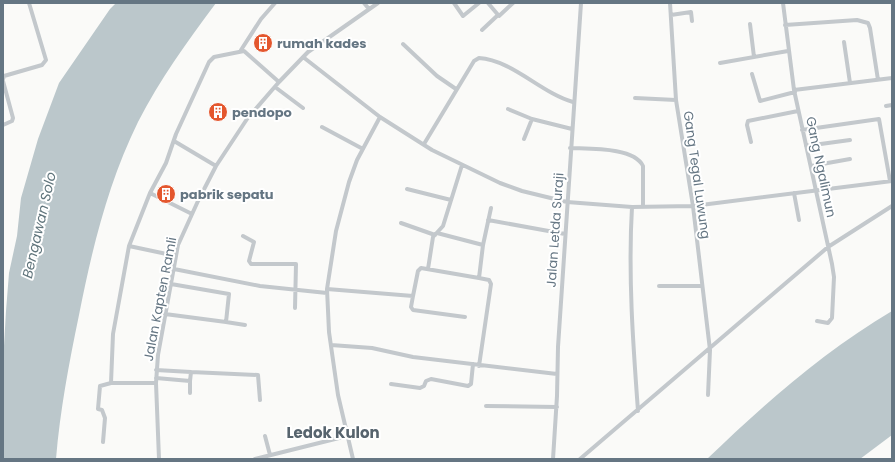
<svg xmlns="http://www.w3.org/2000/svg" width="895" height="462" font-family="Poppins,sans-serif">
	<rect width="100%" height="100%" fill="#fafaf8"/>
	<!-- water -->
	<path fill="#bbc7cb" d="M 116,3 L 216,3 C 187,42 160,79 138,122 C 108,183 92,249 79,315 C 69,363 60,411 56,459 L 3,459 L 3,363 L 6,311 L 9,273 L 17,236 L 21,198 L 38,139 L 59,83 L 110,9 Z
		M 892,311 L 892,435 L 860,459 L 707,459 C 764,404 823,352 892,311 Z"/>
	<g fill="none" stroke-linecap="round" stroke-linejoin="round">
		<!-- street -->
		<path stroke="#c3c8cc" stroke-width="4" d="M 364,3 L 369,9
			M 454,3 L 463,16 L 479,3
			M 488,3 L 499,16 L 513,3
			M 670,3 L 676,100 L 693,206 L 710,350 L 708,395
			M 783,3 L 794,90 L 832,264 L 834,277 L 832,318 L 828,323 L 817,321
			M 671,15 L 691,12 L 692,21
			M 750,24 L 754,57
			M 785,25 L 857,20 L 868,23 L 870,28 L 878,80
			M 482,30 L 498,15
			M 844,42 L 850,83
			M 403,44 L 437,76 L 456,89
			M 241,50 L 261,19 L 275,3
			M 303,57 L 380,117 L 432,150 L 500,183 L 522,191 L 567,202 L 632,207 L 693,206 L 892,181
			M 720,63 L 788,51
			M 752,74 L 760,101 L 795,92
			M 3,79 L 4,76 L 42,65 L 46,60 L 29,3
			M 3,81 L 13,118 L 12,121 L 3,125
			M 275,87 L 303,108
			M 794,90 L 892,78
			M 635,98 L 676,100
			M 886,106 L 892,105
			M 508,109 L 532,119
			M 322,127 L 363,149
			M 802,130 L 879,119 L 890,181
			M 524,139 L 532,119 L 572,129
			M 174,141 L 216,166
			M 751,142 L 747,125 L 748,121 L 798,111
			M 424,144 L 474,61 L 479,58 C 512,60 541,93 573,102
			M 806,146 L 850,140
			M 570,148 C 589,149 634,147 643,166 L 643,207
			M 811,166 L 850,159
			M 407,189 L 451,200
			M 150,193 L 192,214
			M 794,193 L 799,220
			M 632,207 C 628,275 633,343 638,411
			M 488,220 L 565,234
			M 401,223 L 435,235
			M 437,233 L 483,245
			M 243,236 L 254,242 L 249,261 L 251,264 L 296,264 L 295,308
			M 129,246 L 176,256
			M 174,269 L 260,286 L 327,293
			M 428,269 L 433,237 L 443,226 L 462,165
			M 171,284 L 229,294 L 226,322 L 245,325
			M 659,286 L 702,286
			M 327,289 L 413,296 L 418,271 L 421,268 L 479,278
			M 413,296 L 411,307 L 413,310 L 465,317
			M 165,314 L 226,322
			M 331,345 L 372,348 L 413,357 L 557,374
			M 479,366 L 491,284 L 489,280 L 479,278 L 483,245 L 491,208
			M 191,372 L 258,375 L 260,400
			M 156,378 L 190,381 L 191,372 L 156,370
			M 111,383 L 113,334 L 129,246 L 150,193 L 166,163 L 176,134 L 209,62 L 214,57 L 244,51 L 279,82
			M 391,384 L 420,388 L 424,386 L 426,381 L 431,379 L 468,386 L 471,384 L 473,364
			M 190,393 L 190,381
			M 486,406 L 557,407
			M 265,436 L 270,455
			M 103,442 L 105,418 L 102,410 L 98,409 L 100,386 L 111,383 L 156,383
			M 159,459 L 156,383 L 158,355 L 178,245 L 198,201 L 216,166 L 247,119 L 279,82 L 308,52 L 378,3
			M 255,459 L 347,436
			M 353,459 L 338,395 L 329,332 L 327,289 L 336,231 L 349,182 L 357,160 L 380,117
			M 553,459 L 557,396 L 558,347 L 581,3
			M 580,459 L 828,247 L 892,206"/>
	</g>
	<!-- icons -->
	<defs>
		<symbol id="building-disc" viewBox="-11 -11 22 22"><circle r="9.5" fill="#e4572e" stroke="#fff"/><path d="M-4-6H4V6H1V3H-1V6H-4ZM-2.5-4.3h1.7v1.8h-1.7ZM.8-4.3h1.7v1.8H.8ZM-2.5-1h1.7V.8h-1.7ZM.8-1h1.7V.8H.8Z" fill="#fff"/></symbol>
	</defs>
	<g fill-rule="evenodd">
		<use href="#building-disc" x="252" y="32" width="22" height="22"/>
		<use href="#building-disc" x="207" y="101" width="22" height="22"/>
		<use href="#building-disc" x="155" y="183" width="22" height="22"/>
	</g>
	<g text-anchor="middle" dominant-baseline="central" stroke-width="4" stroke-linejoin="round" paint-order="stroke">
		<!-- poi labels -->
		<g font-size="13" font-weight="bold" fill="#657683" stroke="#fff" text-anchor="start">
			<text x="277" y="43">rumah kades</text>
			<text x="232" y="112">pendopo</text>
			<text x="180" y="194">pabrik sepatu</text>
		</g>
		<!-- street labels -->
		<g font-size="13" fill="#657683" stroke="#fff">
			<text transform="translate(821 167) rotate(78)">Gang Ngalimun</text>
			<text transform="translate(697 175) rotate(82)">Gang Tegal Luwung</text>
			<text transform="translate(555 230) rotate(-86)">Jalan Letda Suraji</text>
			<text transform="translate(160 299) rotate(-79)">Jalan Kapten Ramli</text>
		</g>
		<!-- water labels -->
		<g font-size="14" font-style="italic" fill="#60757c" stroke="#fff">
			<text transform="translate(39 225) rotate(-77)">Bengawan Solo</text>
		</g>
		<!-- quarter labels -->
		<g font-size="15" font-weight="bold" fill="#57646e" stroke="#fff">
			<text x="333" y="432">Ledok Kulon</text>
		</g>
	</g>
	<!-- border -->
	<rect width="895" height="462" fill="none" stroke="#657683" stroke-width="8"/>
</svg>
